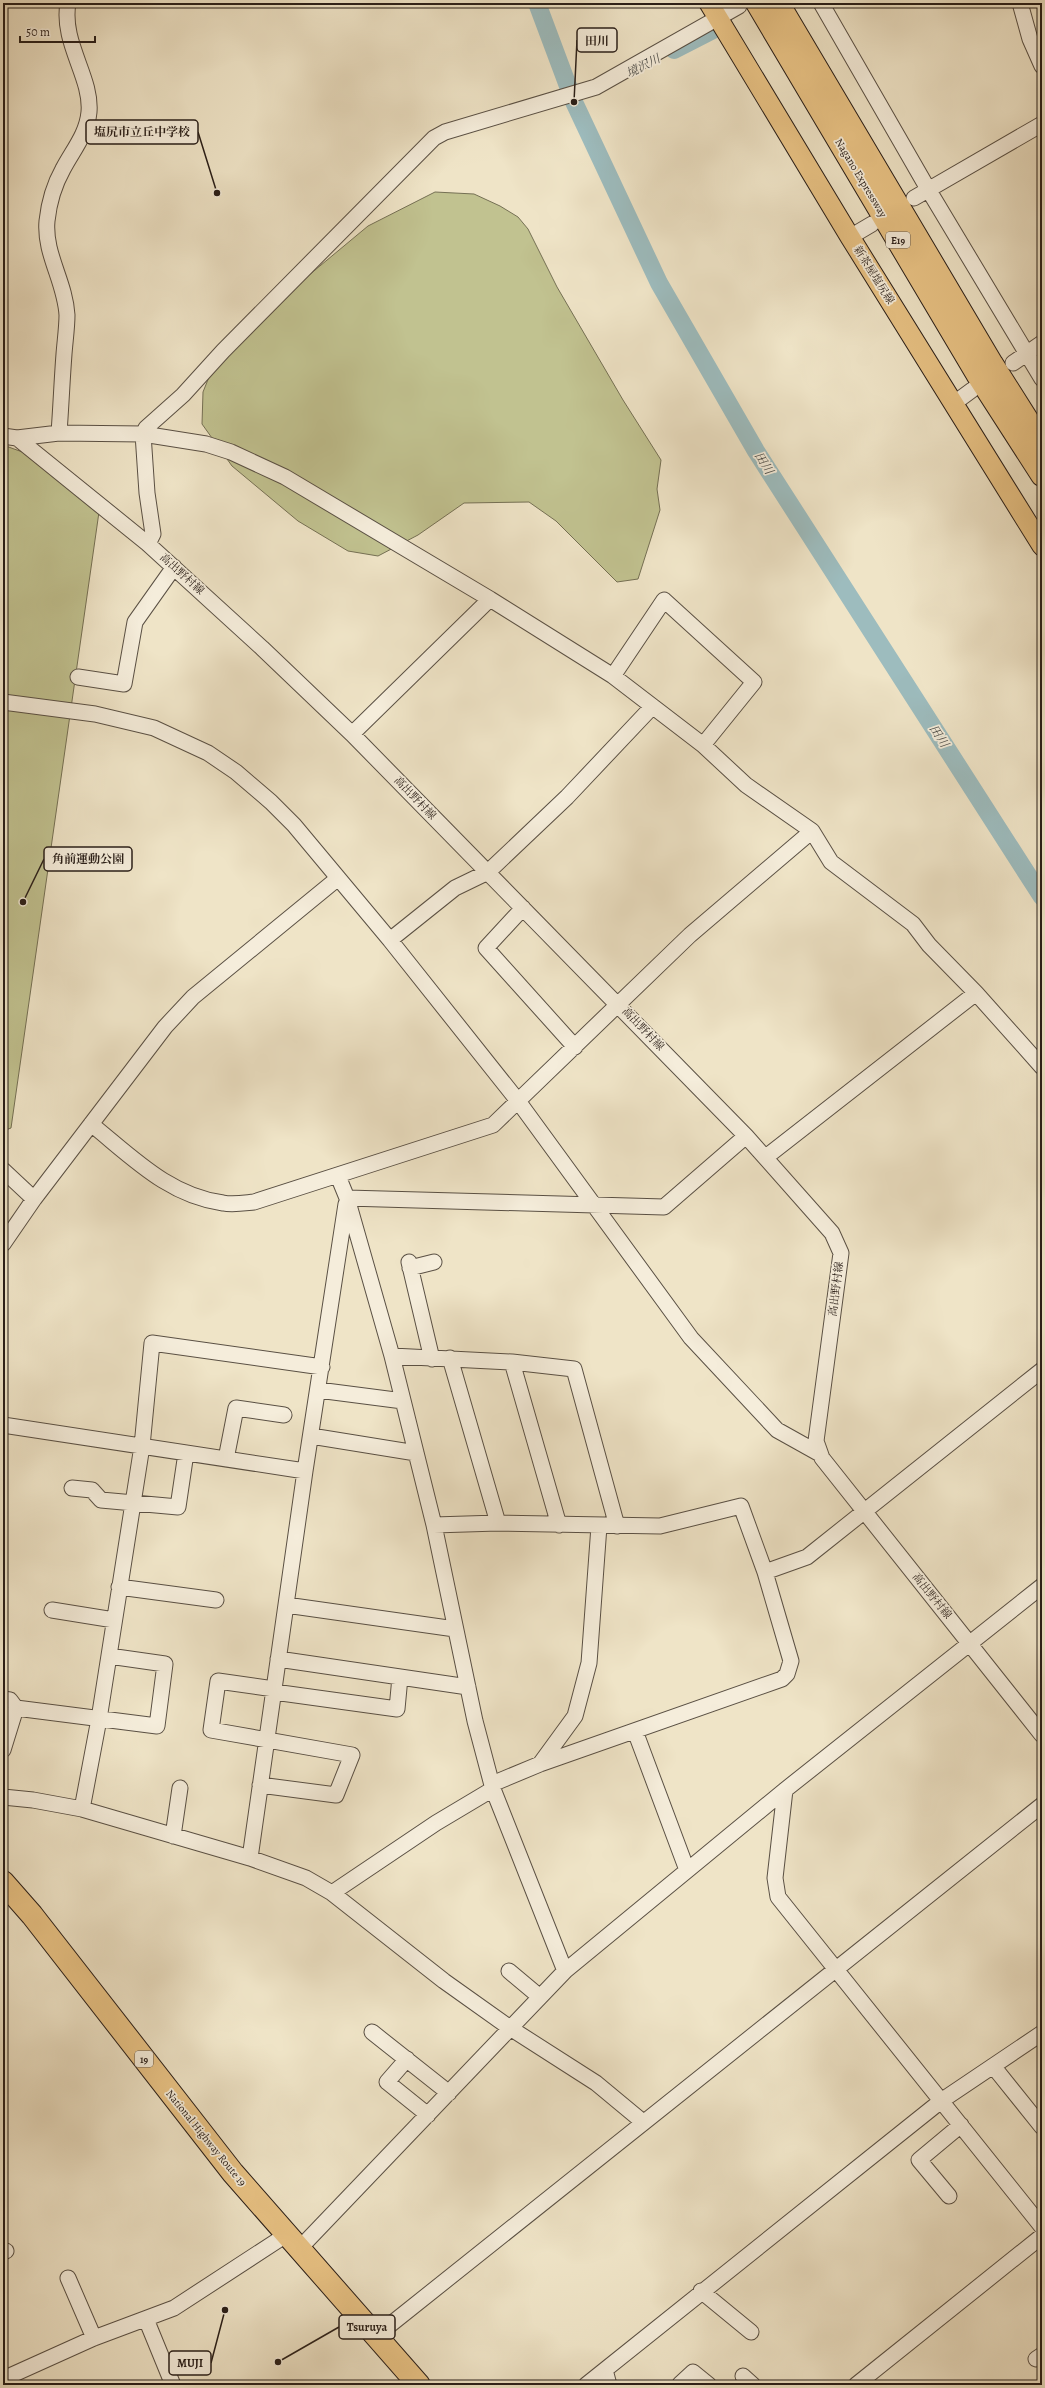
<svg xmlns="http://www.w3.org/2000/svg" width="1045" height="2388" font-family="Alegreya,'Noto Serif JP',serif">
	<rect width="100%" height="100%" fill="#efe4c7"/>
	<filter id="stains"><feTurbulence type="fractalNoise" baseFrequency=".005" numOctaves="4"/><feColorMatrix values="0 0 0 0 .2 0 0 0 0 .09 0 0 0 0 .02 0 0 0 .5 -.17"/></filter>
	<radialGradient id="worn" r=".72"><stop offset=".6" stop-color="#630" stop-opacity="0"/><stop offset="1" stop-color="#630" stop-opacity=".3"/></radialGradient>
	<!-- green -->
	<path fill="#c1c290" stroke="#757054" d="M 435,192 L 474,194 L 500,206 L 518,217 L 528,229 L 557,287 L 623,400 L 661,460 L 657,489 L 660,510 L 638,579 L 617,582 L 556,521 L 529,502 L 464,503 L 418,535 L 378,556 L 348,551 L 298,521 L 232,466 L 202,424 L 203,392 L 211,372 L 285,295 L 368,226 Z
		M 3,445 L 28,454 L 99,512 L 11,1128 L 3,1131 Z"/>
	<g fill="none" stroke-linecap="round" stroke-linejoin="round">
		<!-- river -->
		<path stroke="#9dbcbe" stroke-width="18" d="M 537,3 L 574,102 L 659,283 L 756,451 L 1042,897
			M 674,50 L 713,30"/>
		<defs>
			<path id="minor" d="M 821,3 L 928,189 L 1042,379
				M 1020,3 L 1030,39 L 1042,66
				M 914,198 L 1042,124
				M 850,237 L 872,224
				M 1013,363 L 1042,343
				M 953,404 L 972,390
				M 59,433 C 61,406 62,380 64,354 C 65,341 67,327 67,315 C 65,281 44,254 47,221 C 49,202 54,185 63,169 C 73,150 87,134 89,112 C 92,77 61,43 68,3
				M 3,436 L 17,438 L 59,433 L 143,434 L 206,444 L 231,452 L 285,477 L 490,599 L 613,676 L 703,745 L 746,785 L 812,831 L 831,862 L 913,924 L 929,945 L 976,993 L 1042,1067
				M 17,438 L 148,544 L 262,648 L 352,734 L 746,1136 L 832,1233 L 841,1253 L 816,1441 L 822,1458 L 1042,1735
				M 148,544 L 153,534 L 147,493 L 143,434 L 146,428 L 183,395 L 223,351 L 434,138 L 445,132 L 596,87 L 739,6
				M 613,676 L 664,600 L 754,682 L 703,745
				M 78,677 L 124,684 L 135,622 L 174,567
				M 3,702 L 95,714 L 154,728 L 208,753 L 236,772 L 271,802 L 294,825 L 390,940 L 518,1101 L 691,1338 L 777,1430 L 820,1454
				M 352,734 L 490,599
				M 523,908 L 486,948 L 575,1047
				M 390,940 L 455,888 L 488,872 L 567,797 L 652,707
				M 91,1124 C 132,1157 169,1196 223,1203 C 233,1205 244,1203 254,1202 L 493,1125 L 690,935 L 812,831
				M 766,1157 L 976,993
				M 3,1170 L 34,1199 L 3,1244
				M 338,1176 L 347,1198 L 392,1356 L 434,1525 L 475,1721 L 493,1789 L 565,1971
				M 347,1198 L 664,1207 L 746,1136
				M 34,1199 L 165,1027 L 193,997 L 337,879
				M 409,1262 L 432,1359
				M 410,1268 L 434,1262
				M 392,1356 L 512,1362 L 574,1369 L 617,1526
				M 450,1358 L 498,1523
				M 512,1362 L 559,1525
				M 318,1390 L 403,1401
				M 3,1425 L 305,1471
				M 311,1436 L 416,1453
				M 226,1459 L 236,1408 L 284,1415
				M 72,1488 L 92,1490 L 101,1500 L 178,1507 L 186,1453
				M 434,1525 L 498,1523 L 660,1526 L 741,1506 L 765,1572 L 791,1661 L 787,1674 L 782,1679 L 540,1764 L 492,1784
				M 765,1572 L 807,1557 L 1042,1370
				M 119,1587 L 216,1600
				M 286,1605 L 455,1629
				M 52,1610 L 114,1620
				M 278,1659 L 468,1687
				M 274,1692 L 397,1709 L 400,1677
				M 3,1699 L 10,1700 L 16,1708 L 157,1726 L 165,1664 L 109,1656
				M 635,1731 L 687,1870
				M 3,1750 L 16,1708
				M 540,1764 L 575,1716 L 589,1663 L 599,1526
				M 260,1785 L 336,1795 L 352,1755 L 211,1730 L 218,1681 L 274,1689
				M 785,1790 L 775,1878 L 778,1897 L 1042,2227
				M 3,1797 L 33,1800 L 82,1809 L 250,1858 L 306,1878 L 332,1893 L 444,1981 L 510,2028 L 596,2083 L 643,2122
				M 82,1809 L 99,1719 L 142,1446 L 152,1343 L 322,1367
				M 173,1836 L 180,1788
				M 250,1858 L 305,1471 L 346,1204
				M 332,1893 L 436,1823 L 493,1789
				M 509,1971 L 540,1997
				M 372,2032 L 449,2093
				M 407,2059 L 387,2082 L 428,2115
				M 993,2066 L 1042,2127
				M 949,2196 L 919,2160 L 961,2125
				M 299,2249 L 565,1971 L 785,1790 L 1042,1586
				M 3,2252 L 6,2251
				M 68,2278 L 94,2338
				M 701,2291 L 751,2332
				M 146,2319 L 173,2385
				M 376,2336 L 1042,1805
				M 1036,2359 L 1042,2355
				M 605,2370 L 609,2385
				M 743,2376 L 753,2385
				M 3,2379 L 94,2338 L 174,2308 L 286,2235
				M 586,2385 L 941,2101 L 1042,2033
				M 682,2385 L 680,2384 L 693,2372 L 709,2385
				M 856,2385 L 1042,2236"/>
			<path id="major" d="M 709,3 L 850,237 L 1042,546"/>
			<path id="highway" d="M 757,3 L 977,374 L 1042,475
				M 778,3 L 992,364 L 1042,443
				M 3,1882 L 32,1915 L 233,2173 L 419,2385"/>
		</defs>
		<!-- minor casing -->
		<use href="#minor" stroke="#5a5044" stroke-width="17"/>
		<!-- major casing -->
		<use href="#major" stroke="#291e18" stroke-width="21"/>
		<!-- highway casing -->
		<use href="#highway" stroke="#291e18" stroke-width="24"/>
		<!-- minor -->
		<use href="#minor" stroke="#f5eddb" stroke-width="15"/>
		<!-- major -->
		<use href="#major" stroke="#e8c284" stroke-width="19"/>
		<!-- highway -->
		<use href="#highway" stroke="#e8c284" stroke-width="22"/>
	</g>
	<g text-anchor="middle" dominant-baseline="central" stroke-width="3.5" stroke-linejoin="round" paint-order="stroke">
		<!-- shield labels -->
		<g fill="#f5eddb" stroke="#665c52" stroke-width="1">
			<rect x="886" y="232" width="24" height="16" rx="3"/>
			<rect x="135" y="2051" width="18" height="16" rx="3"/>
		</g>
		<g font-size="10" font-weight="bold" fill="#291e18">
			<text x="898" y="240">E19</text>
			<text x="144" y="2059">19</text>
		</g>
		<!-- street labels -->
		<g font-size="11" fill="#291e18" stroke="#f5eddb">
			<text transform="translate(861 178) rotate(59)">Nagano Expressway</text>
			<text transform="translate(874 275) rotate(58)">新茶屋塩尻線</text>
			<text transform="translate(182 574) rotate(42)">高出野村線</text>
			<text transform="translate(415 798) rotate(46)">高出野村線</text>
			<text transform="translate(643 1029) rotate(46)">高出野村線</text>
			<text transform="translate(836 1289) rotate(-83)">高出野村線</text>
			<text transform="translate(932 1596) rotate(51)">高出野村線</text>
			<text transform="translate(206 2138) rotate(51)">National Highway Route 19</text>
		</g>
		<!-- water labels -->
		<g font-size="12" font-style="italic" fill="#4c4d4a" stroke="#f5eddb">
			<text transform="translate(643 66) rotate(-27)">境沢川</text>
			<text transform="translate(764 463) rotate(58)">田川</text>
			<text transform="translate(939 736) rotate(57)">田川</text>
		</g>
	</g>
	<!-- callouts -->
	<path fill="none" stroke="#291e18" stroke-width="1.5" d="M574 102L577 40M217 193L198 132M23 902L44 859M278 2362L339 2327M225 2310L211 2363"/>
	<g fill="#291e18" stroke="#f5eddb" stroke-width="1.5">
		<circle cx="574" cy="102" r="4"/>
		<circle cx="217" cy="193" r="4"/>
		<circle cx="23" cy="902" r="4"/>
		<circle cx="278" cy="2362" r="4"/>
		<circle cx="225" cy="2310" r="4"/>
	</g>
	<g fill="#f5eddb" stroke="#291e18" stroke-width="1.5">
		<rect x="577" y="28" width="40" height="24" rx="4"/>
		<rect x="86" y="120" width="112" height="24" rx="4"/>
		<rect x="44" y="847" width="88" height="24" rx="4"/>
		<rect x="339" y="2315" width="56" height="24" rx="4"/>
		<rect x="169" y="2351" width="42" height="24" rx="4"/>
	</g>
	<g font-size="12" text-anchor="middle" font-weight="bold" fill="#291e18">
		<text x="597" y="45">田川</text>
		<text x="142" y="136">塩尻市立丘中学校</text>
		<text x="88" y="863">角前運動公園</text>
		<text x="367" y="2331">Tsuruya</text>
		<text x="190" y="2367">MUJI</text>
	</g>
	<!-- margin -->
	<rect width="1045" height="2388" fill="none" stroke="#efe4c7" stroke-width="16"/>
	<rect x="4" y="4" width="1037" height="2380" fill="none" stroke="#291e18" stroke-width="2"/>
	<rect x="8" y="8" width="1029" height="2372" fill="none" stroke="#291e18"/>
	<!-- scale -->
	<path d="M20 36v6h75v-6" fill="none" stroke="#291e18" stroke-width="2"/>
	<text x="26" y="36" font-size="12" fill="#291e18" stroke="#f5eddb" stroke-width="3" paint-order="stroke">50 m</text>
	<rect width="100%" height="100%" filter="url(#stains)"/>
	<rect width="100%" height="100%" fill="url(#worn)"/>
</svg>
